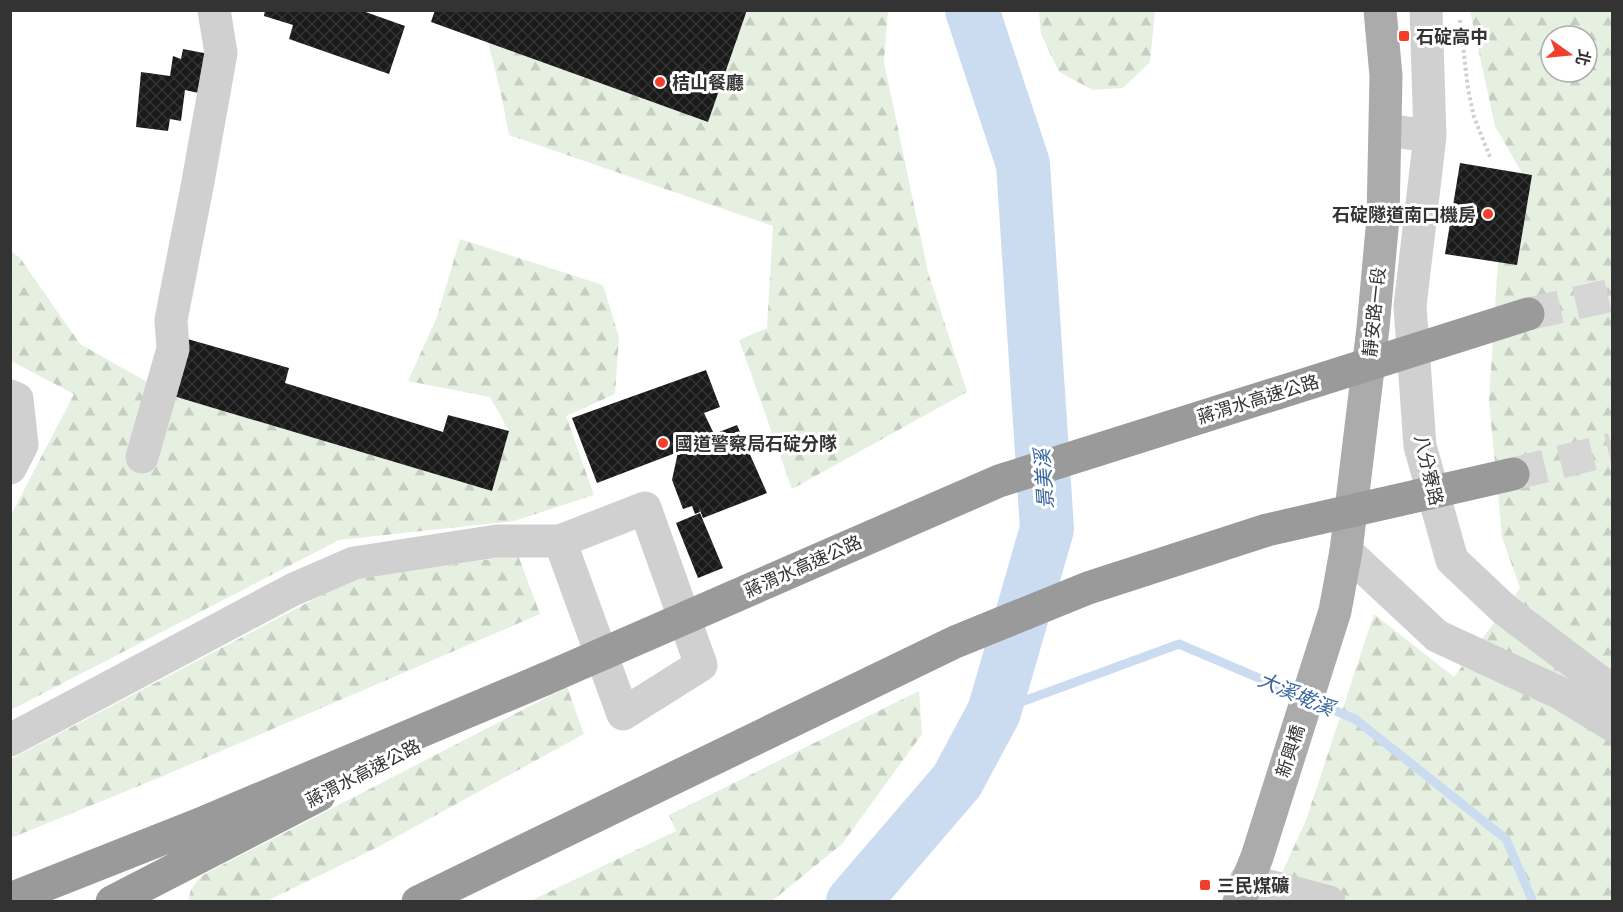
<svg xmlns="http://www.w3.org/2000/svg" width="1623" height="912" font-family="'PT Sans','Noto Sans TC',sans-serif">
	<defs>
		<pattern id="forest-firs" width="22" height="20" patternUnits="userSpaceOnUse" patternTransform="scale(1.5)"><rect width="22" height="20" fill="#e6f0e1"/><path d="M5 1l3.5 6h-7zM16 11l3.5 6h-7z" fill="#c6cec2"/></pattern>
		<pattern id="building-cross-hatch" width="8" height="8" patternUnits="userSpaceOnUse" patternTransform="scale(1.5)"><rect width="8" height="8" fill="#1a1a1a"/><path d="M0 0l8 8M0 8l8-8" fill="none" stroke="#333"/></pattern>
	</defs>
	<rect width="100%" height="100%" fill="#fff"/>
	<!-- forest -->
	<path fill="url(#forest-firs)" fill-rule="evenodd" d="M 747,11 L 888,11 L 884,62 L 928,272 L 967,392 L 792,489 L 739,340 L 767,328 L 773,226 L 509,135 L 502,98 L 488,42 Z
		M 1039,11 L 1155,11 L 1150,62 L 1123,88 L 1093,90 L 1059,72 L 1041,34 Z
		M 1470,11 L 1612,11 L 1612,901 L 1269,902 L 1306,820 L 1374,614 L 1454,677 L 1520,588 L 1502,537 L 1489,401 L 1499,245 L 1526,180 L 1495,126 ZM 1551,36 L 1587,36 L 1587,72 L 1551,72 Z
		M 460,239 L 603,285 L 619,337 L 615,394 L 566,416 L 594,495 L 514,521 L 339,540 L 11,710 L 11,515 L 74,394 L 11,361 L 10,250 L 20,258 L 80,344 L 170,395 L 492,491 L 509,431 L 490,397 L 408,381 L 437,317 Z
		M 518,555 L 540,614 L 156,779 L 11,838 L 11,759 L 352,579 Z
		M 567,687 L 584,734 L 378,847 L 267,901 L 188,902 L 191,889 L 201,876 Z
		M 919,691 L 922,734 L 842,844 L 772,901 L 530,901 L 676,831 L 669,815 Z"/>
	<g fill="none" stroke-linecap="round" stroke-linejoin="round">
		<!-- stream -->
		<path stroke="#ccdcf0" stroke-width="9" d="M 994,712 L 1179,644 L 1355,719 L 1506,839 L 1533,902"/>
		<!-- river -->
		<path stroke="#ccdcf0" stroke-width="54" d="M 853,902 L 957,781 L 994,712 L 1047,529 L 1023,164 L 972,10"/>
	</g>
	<!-- building -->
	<path fill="url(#building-cross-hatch)" d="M 265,10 L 360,10 L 405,26 L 389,74 L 289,39 L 293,25 L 264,16 Z
		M 435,10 L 747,10 L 708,122 L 431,22 Z
		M 183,49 L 209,54 L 203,94 L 185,90 L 181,121 L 170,119 L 168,131 L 136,127 L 141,72 L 170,76 L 173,56 L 181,59 Z
		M 1460,163 L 1532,175 L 1517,265 L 1445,254 Z
		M 184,338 L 289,368 L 285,383 L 443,432 L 448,415 L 509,431 L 492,491 L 170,395 Z
		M 706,370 L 720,407 L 704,413 L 714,434 L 737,425 L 767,493 L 703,518 L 699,508 L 700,512 L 695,514 L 692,506 L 683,509 L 672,480 L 678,452 L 597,483 L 572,418 Z
		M 700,513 L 723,568 L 698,578 L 676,523 Z"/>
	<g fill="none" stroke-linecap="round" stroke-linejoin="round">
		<!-- highway-tunnel -->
		<path stroke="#d6d6d6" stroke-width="33" stroke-dasharray="33 16" stroke-linecap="butt" d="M 1528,314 L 1612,295
			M 1513,474 L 1612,449"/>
		<!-- path -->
		<path stroke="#d0d0d0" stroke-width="4" stroke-dasharray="3 3" stroke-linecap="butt" d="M 1460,20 L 1468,89 L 1474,117 L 1490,157"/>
		<!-- minor -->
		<path stroke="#d0d0d0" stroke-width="33" d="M 1386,130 L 1430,136 L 1426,10
			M 1430,136 L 1410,306 L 1420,446 L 1452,560 L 1505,610 L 1612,691
			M 10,396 L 17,399 L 22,445 L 10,468
			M 142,457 L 173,349 L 171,320 L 197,187 L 221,53 L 214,10
			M 1346,551 L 1437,636 L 1560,693 L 1612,725
			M 10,740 L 292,590 L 354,563 L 497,541 L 560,541 L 645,508 L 701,665 L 623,714 L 560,541
			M 1246,880 L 1329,902"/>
		<!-- major -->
		<path stroke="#ababab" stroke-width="33" d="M 1239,902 L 1257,857 L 1335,611 L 1346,551 L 1373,328 L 1383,218 L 1386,76 L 1380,10"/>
		<!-- highway -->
		<path stroke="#9a9a9a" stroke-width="33" d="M 10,899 L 200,824 L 545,679
			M 112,902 L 319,795"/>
		<!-- highway-bridge -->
		<path stroke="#9a9a9a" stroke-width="33" d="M 545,679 L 999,481 L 1528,314
			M 418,902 L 955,642 L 1088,588 L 1267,530 L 1513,474"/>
	</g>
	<!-- markers -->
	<g fill="#f33e2c" stroke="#fff" stroke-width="2">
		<rect x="1398" y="30" width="12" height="12" rx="3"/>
		<circle cx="660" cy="82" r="6"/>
		<circle cx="1488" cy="214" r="6"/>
		<circle cx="663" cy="443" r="6"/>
		<rect x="1199" y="879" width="12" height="12" rx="3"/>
	</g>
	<g text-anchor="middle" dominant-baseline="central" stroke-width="6" stroke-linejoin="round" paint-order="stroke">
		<!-- poi labels -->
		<g font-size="18" font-weight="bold" fill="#333" stroke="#fff" text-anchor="start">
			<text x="1416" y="36">石碇高中</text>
			<text x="672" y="82">桔山餐廳</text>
			<text x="1476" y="214" text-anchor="end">石碇隧道南口機房</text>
			<text x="675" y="443">國道警察局石碇分隊</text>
			<text x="1217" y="885">三民煤礦</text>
		</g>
		<!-- street labels -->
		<g font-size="18" fill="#333" stroke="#fff">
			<text transform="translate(1374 312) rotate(-84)">靜安路一段</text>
			<text transform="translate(1258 399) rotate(-17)">蔣渭水高速公路</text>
			<text transform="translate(1429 470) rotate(77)">八分寮路</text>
			<text transform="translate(803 566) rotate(-24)">蔣渭水高速公路</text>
			<text transform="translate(1290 751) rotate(-72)">新興橋</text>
			<text transform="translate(363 773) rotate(-27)">蔣渭水高速公路</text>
		</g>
		<!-- water labels -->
		<g font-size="20" font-style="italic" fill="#38659d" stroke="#fff">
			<text transform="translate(1044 479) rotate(-94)">景美溪</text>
			<text transform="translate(1296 694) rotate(23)">大溪墘溪</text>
		</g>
	</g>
	<!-- border -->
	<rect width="1623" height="912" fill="none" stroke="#333333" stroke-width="24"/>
	<!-- north arrow -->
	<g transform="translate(1569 54) rotate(105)"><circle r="28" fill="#ffffff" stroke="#adadad" stroke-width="1.5"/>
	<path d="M0-4.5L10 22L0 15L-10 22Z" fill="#f33e2c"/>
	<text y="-9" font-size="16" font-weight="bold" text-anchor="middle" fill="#333333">北</text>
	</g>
</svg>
